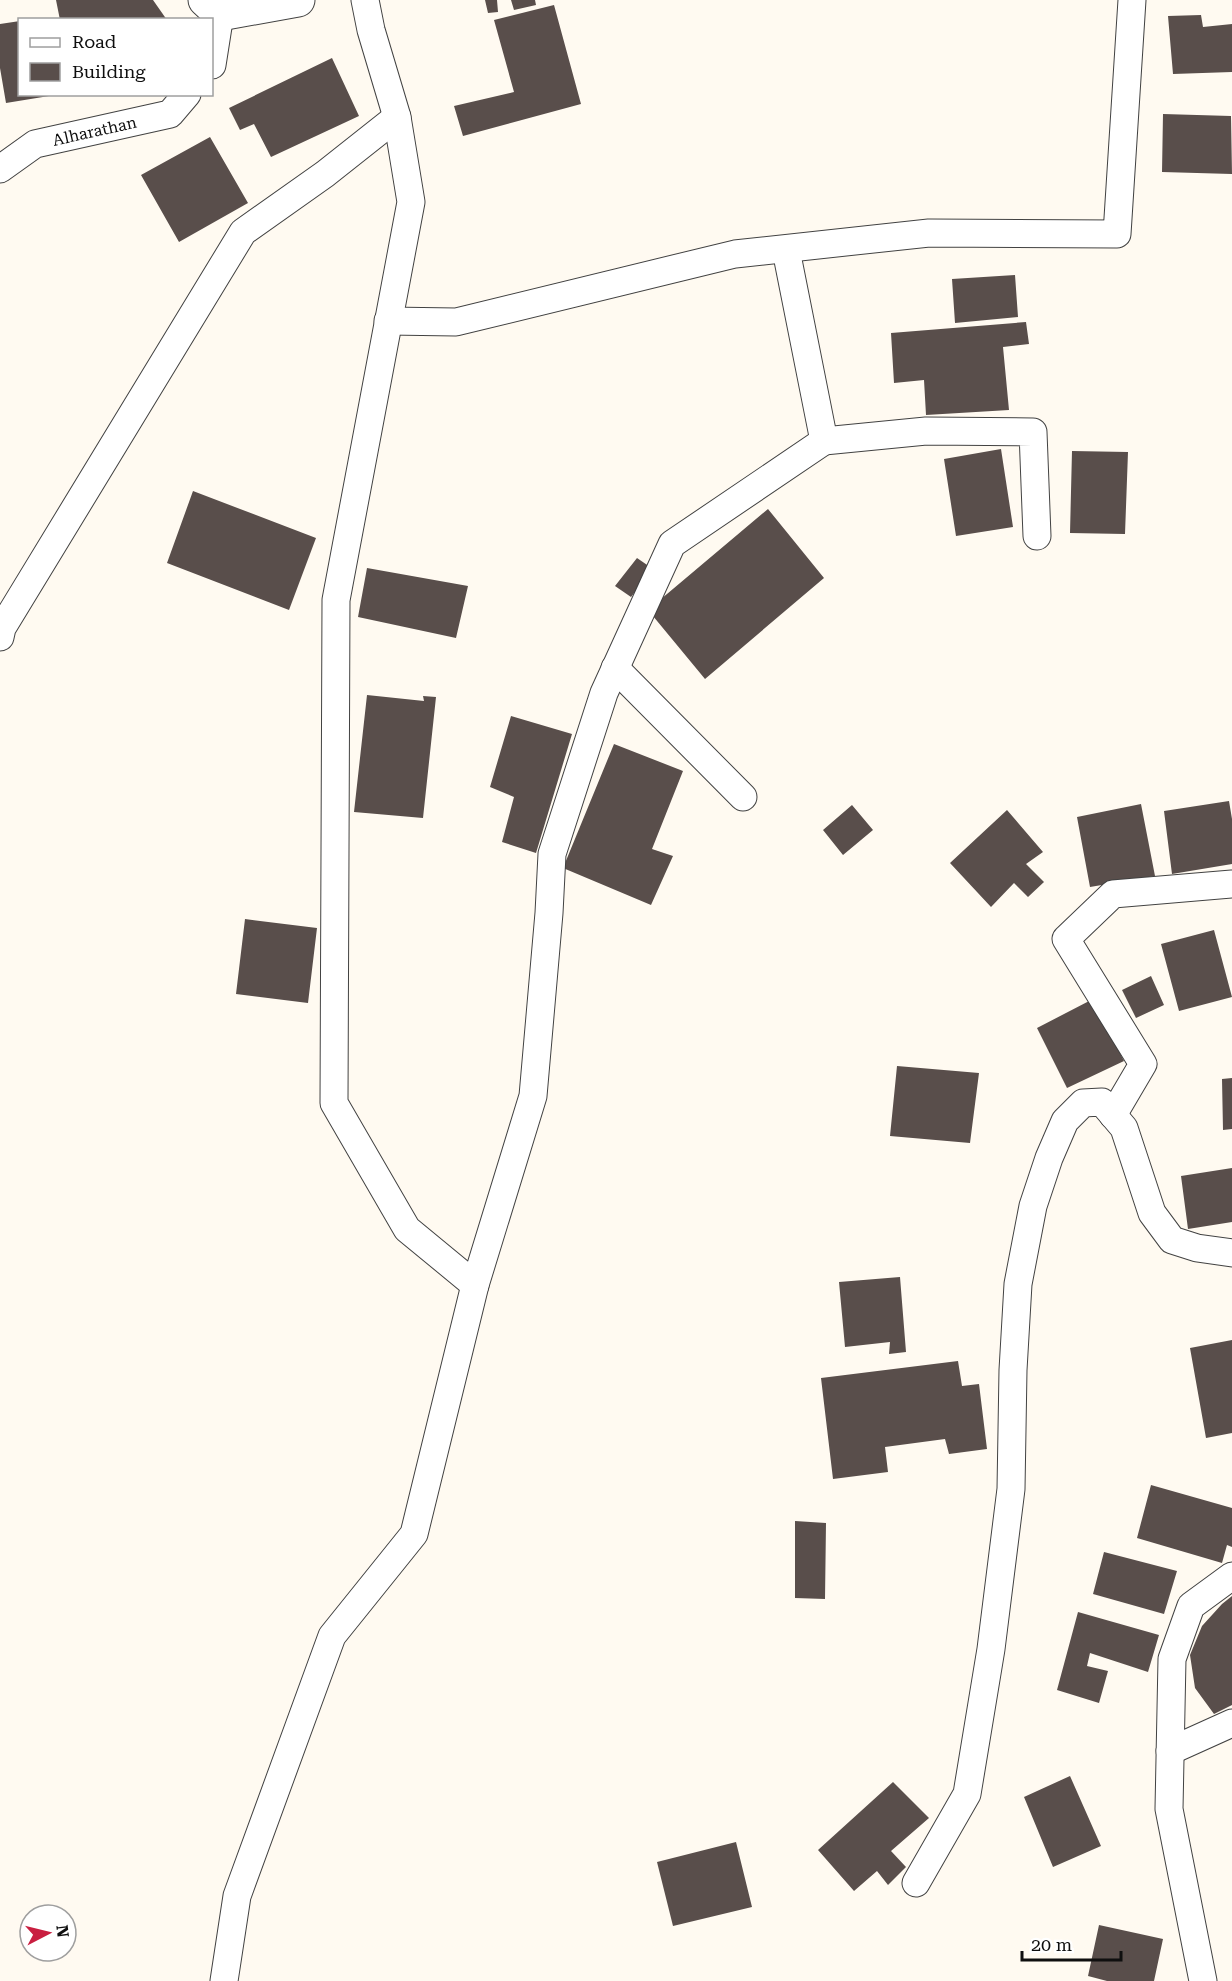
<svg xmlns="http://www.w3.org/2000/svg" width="1232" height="1981" font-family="'Roboto Serif',serif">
	<rect width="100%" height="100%" fill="#fffaf1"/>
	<!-- building -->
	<path fill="#594e4b" d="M 56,0 L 153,0 L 167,20 L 60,20 Z
		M 485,0 L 497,0 L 498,12 L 488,13 Z
		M 511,0 L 535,0 L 536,5 L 514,10 Z
		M 554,5 L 581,104 L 463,136 L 454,106 L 514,92 L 494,20 Z
		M 1201,15 L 1203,27 L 1232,24 L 1232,72 L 1173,74 L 1168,16 Z
		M 20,21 L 20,94 L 49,96 L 6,103 L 0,68 L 0,24 Z
		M 332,58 L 359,116 L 271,157 L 254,124 L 240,130 L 229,108 Z
		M 1163,114 L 1231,116 L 1232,174 L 1162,172 Z
		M 210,137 L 248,203 L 179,242 L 141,175 Z
		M 1015,275 L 1018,317 L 955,323 L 952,279 Z
		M 1026,322 L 1029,344 L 1003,347 L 1009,410 L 926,415 L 924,380 L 894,383 L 891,333 Z
		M 1001,449 L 1013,527 L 956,536 L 944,459 Z
		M 1072,451 L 1128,452 L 1125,534 L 1070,533 Z
		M 193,491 L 316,538 L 289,610 L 167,563 Z
		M 768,509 L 824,578 L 705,679 L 648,610 Z
		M 637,558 L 653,569 L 631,597 L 615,586 Z
		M 367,568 L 468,586 L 456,638 L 358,617 Z
		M 367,695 L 424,701 L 423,696 L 436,697 L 423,818 L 354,812 Z
		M 511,716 L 572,734 L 536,853 L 502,842 L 514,797 L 490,787 Z
		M 614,744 L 683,771 L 652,849 L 673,856 L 651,905 L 563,868 Z
		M 1229,801 L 1232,819 L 1232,864 L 1172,874 L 1164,811 Z
		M 1141,804 L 1155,876 L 1090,887 L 1077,817 Z
		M 852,805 L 873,830 L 843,855 L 823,830 Z
		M 1007,810 L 1043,852 L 1026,864 L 1044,882 L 1028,897 L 1014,883 L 991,907 L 950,863 Z
		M 245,919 L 317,928 L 308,1003 L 236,994 Z
		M 1214,930 L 1232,997 L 1179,1011 L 1161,944 Z
		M 1151,976 L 1164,1005 L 1136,1018 L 1122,990 Z
		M 1093,999 L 1124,1061 L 1067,1088 L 1037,1028 Z
		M 897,1066 L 979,1073 L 970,1143 L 890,1136 Z
		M 1232,1078 L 1232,1129 L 1223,1130 L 1222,1079 Z
		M 1232,1168 L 1232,1222 L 1188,1229 L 1181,1176 Z
		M 900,1277 L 906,1352 L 889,1354 L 890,1342 L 845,1347 L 839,1282 Z
		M 1232,1340 L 1232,1433 L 1206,1438 L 1190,1348 Z
		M 958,1361 L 962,1386 L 979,1384 L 987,1449 L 949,1454 L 945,1439 L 885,1447 L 888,1472 L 833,1479 L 821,1378 Z
		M 1151,1485 L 1232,1508 L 1232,1547 L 1227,1545 L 1222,1563 L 1137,1538 Z
		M 795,1521 L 826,1523 L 825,1599 L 795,1598 Z
		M 1104,1552 L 1177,1571 L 1164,1614 L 1093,1594 Z
		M 1232,1596 L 1232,1705 L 1214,1714 L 1195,1688 L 1190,1655 L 1202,1626 L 1222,1604 Z
		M 1078,1612 L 1159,1635 L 1148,1672 L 1090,1653 L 1087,1666 L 1108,1671 L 1099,1703 L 1057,1690 Z
		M 1070,1776 L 1101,1846 L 1053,1867 L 1024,1797 Z
		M 893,1782 L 929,1818 L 891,1851 L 906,1867 L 888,1885 L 877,1871 L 854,1891 L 818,1850 Z
		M 736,1842 L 752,1907 L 673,1926 L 657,1862 Z
		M 1099,1925 L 1163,1939 L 1154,1981 L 1107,1981 L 1088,1976 Z"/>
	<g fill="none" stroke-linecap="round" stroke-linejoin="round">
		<defs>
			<g id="minor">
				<path d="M 365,0 L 371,30 L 397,117 L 411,202 L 336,600 L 334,1103 L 407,1229 L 475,1285"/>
				<path d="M 212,65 L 220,14"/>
				<path id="s1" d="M 0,169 L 35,144 L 170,114 L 187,94"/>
				<path d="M 388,321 L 456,322 L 735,254 L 929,233 L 1117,234 L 1132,0"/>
				<path d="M 824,441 L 926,431 L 1033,432 L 1037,536"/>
				<path d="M 0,637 L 2,628 L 243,232 L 325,174 L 397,117"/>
				<path d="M 615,668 L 743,797"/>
				<path d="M 1113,1115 L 1143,1064 L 1066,939 L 1113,894 L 1232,884"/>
				<path d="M 1170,1751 L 1232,1723"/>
				<path d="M 916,1883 L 967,1794 L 991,1649 L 1011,1489 L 1013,1370 L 1018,1284 L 1033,1206 L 1049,1158 L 1065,1121 L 1083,1103 L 1102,1102 L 1124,1128 L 1152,1213 L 1172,1240 L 1197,1248 L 1232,1253"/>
				<path d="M 224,1981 L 237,1896 L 332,1636 L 414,1534 L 475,1285 L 533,1096 L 549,913 L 552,854 L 604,693 L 672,544 L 824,441 L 786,250"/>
				<path d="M 1203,1981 L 1169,1809 L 1172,1659 L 1191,1606 L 1232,1576"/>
			</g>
			<path id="tertiary" d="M 205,0 L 220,14 L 298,0"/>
		</defs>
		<!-- minor casing -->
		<use href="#minor" stroke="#424242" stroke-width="29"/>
		<!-- tertiary casing -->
		<use href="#tertiary" stroke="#424242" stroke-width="35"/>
		<!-- minor -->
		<use href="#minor" stroke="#fff" stroke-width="27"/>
		<!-- tertiary -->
		<use href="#tertiary" stroke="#fff" stroke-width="33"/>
	</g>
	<g text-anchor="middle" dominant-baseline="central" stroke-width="6" stroke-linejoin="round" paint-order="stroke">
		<!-- street labels -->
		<g font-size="16" fill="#0f0f0f" stroke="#fff">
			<text stroke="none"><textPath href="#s1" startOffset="104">Alharathan</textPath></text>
		</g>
	</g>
	<!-- legend -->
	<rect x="18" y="18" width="195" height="78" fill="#ffffff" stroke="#9f9f9f" stroke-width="1.5"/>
	<rect x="30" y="38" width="30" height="9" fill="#ffffff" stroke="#9f9f9f" stroke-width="1.5"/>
	<text x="72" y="48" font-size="18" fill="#0f0f0f">Road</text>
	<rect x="30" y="63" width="30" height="18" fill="#594e4b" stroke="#9f9f9f" stroke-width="1.5"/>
	<text x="72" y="78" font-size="18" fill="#0f0f0f">Building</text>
	<!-- north arrow -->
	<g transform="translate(48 1933) rotate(83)"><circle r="28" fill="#ffffff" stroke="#9f9f9f" stroke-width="1.5"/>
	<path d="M0-4.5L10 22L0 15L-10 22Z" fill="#c91e40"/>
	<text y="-9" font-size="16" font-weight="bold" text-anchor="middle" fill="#0f0f0f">N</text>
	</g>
	<!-- scale -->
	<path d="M1022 1951v9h99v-9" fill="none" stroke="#0f0f0f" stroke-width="3"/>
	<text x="1031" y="1951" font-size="18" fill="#0f0f0f" stroke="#ffffff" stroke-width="4.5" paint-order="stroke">20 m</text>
</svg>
